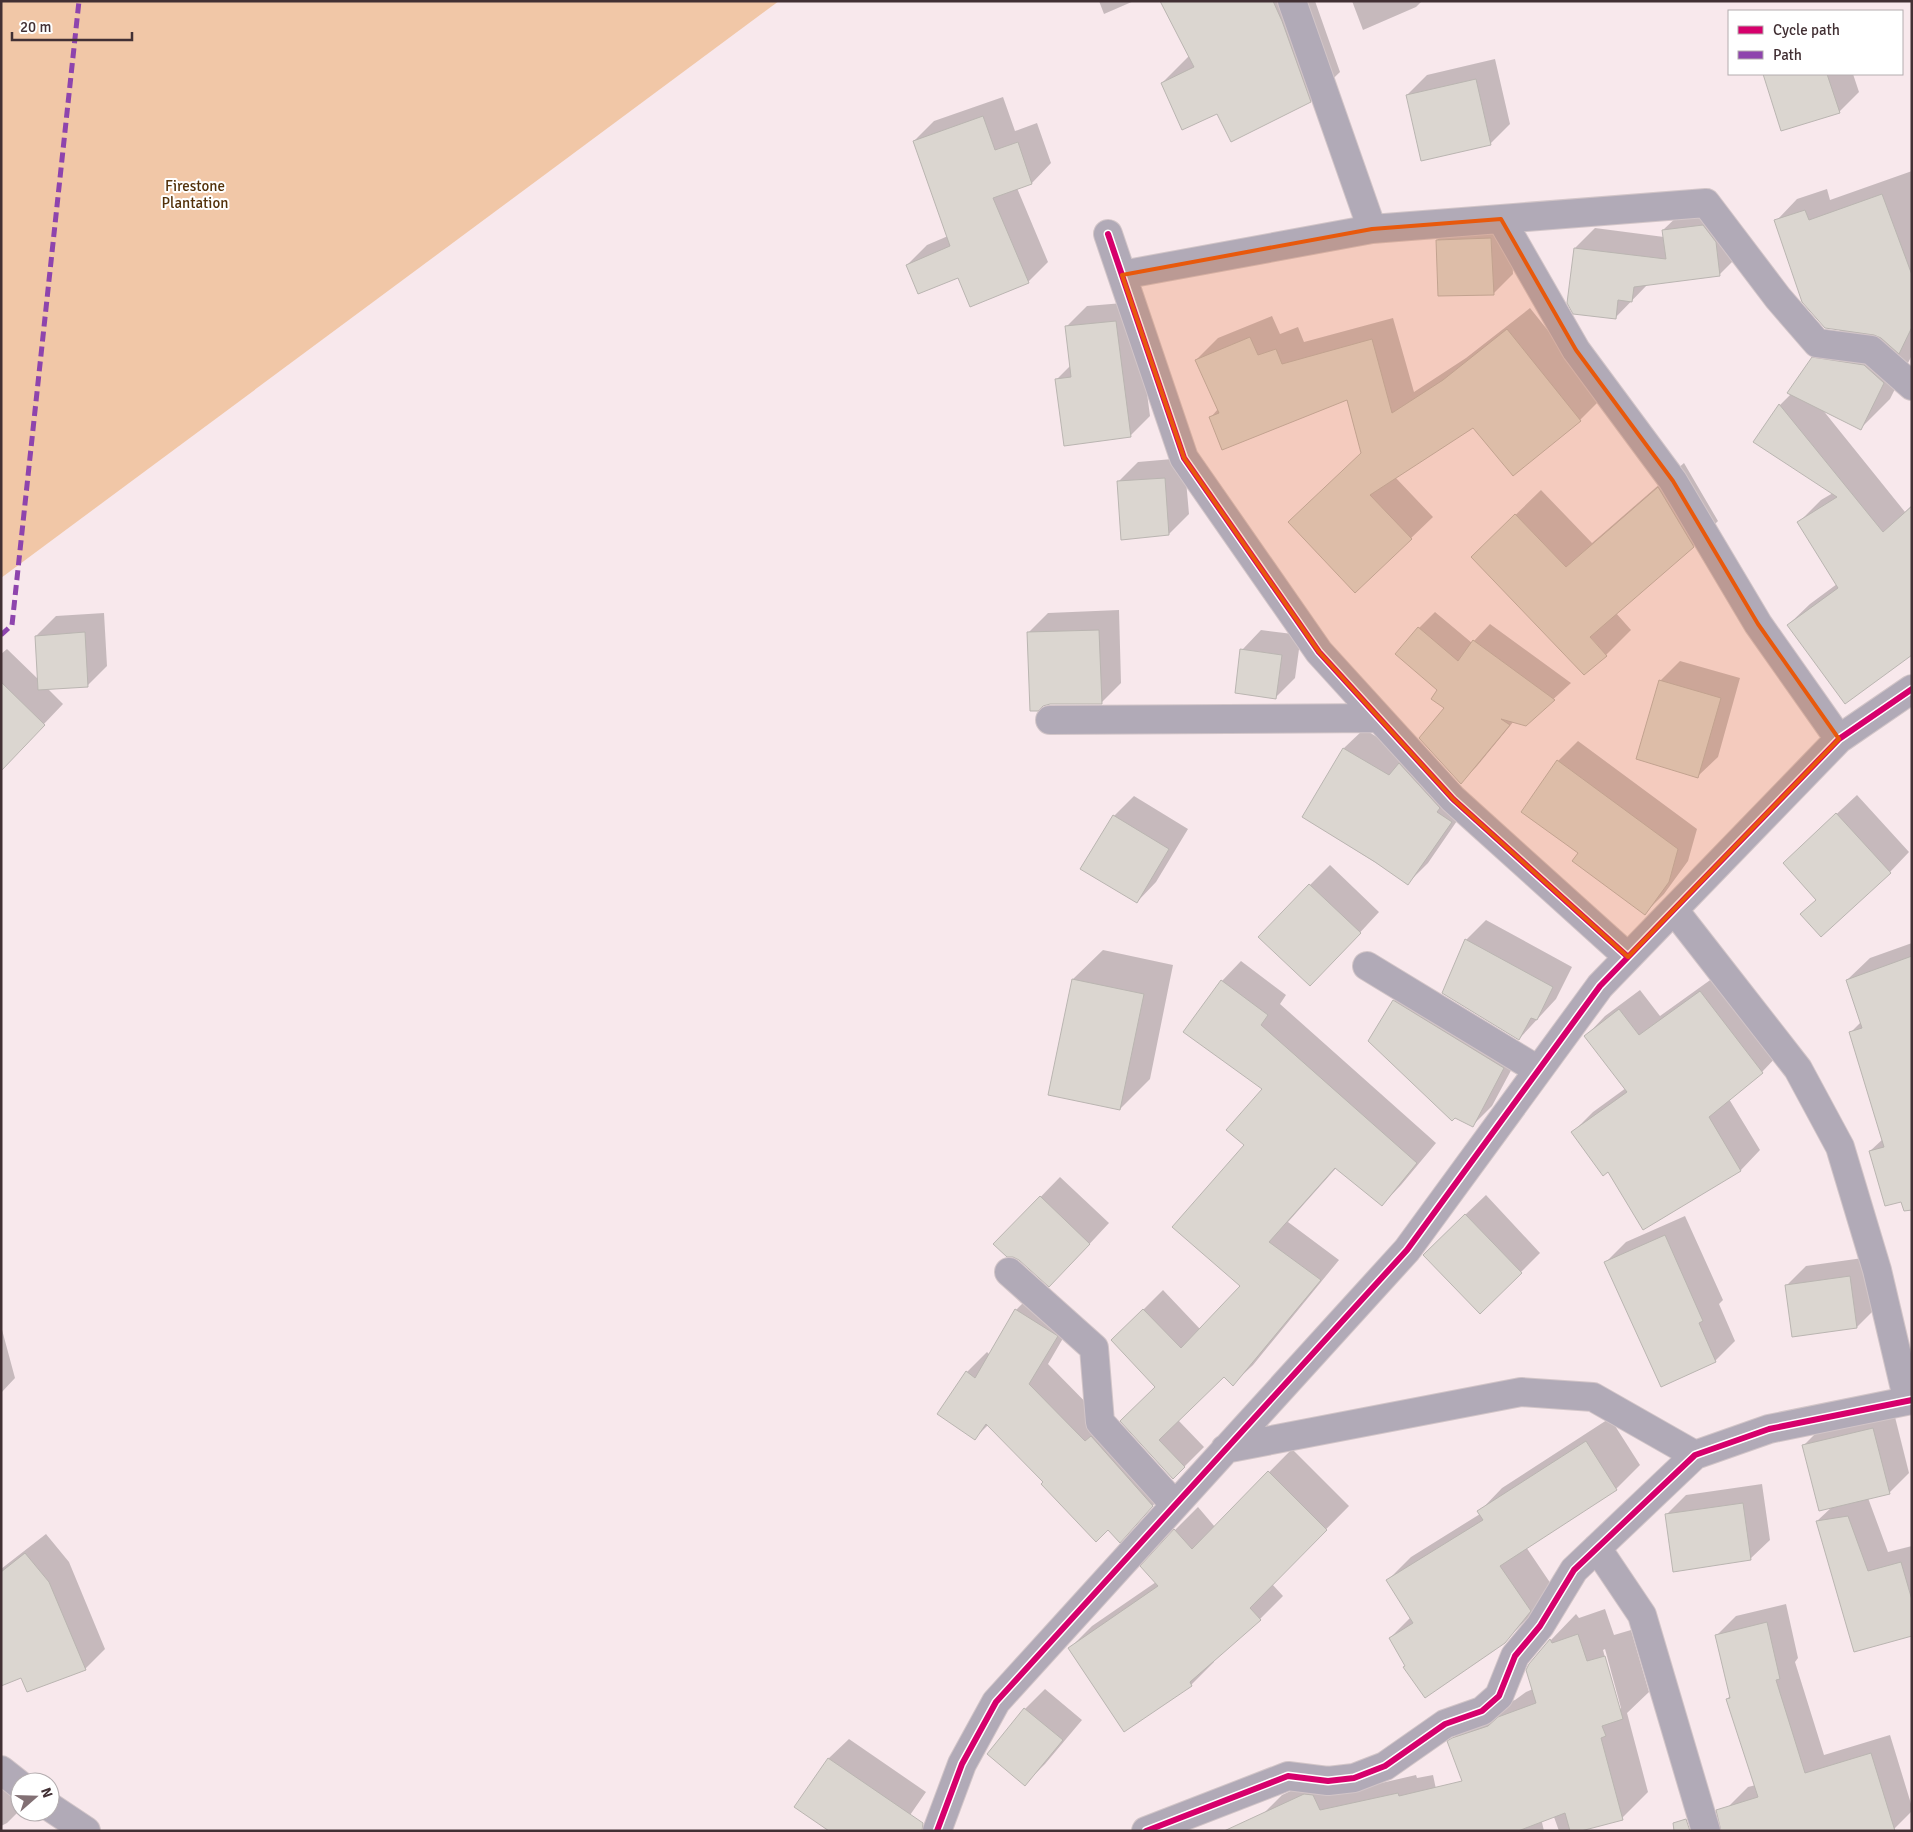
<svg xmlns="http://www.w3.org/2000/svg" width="1913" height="1832" font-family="Signika,sans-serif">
	<rect width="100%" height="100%" fill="#f8e8ec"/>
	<!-- green -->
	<path fill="#f1c7a7" d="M 1,1 L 779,1 L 1,578 Z"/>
	<!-- shadow -->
	<path fill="#0003" fill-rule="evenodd" d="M 1099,1 L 1134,1 L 1104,14 Z
		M 1215,1 L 1315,1 L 1340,72 L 1310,101 L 1217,112 L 1162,83 L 1189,56 Z
		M 1352,1 L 1422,1 L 1416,7 L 1363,30 Z
		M 1495,59 L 1510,124 L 1490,144 L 1407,95 L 1427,75 Z
		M 1764,74 L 1853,74 L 1859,92 L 1839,112 L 1782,130 Z
		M 1003,97 L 1015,131 L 1037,123 L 1051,163 L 1032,183 L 1017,188 L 1048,262 L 1028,282 L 959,276 L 907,265 L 927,245 L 948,236 L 914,141 L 934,121 Z
		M 1912,171 L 1912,355 L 1890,399 L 1861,428 L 1822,409 L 1905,512 L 1912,505 L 1912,652 L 1788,625 L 1810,604 L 1837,584 L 1799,522 L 1821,500 L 1833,493 L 1755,442 L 1780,405 L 1791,394 L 1813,358 L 1841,329 L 1776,221 L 1797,199 L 1827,189 L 1830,200 Z
		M 1723,205 L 1739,255 L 1719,275 L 1648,284 L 1615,318 L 1575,248 L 1595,228 L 1664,237 L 1663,230 L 1683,211 Z
		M 1511,218 L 1513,274 L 1493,294 L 1437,240 L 1457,220 Z
		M 1135,302 L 1150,416 L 1130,436 L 1056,380 L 1071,365 L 1067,326 L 1087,306 Z
		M 1530,308 L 1602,398 L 1580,420 L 1513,475 L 1473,426 L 1395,477 L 1433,517 L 1355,592 L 1362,452 L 1347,399 L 1211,417 L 1218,409 L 1196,360 L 1218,338 L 1272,316 L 1280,334 L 1298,327 L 1304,342 L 1393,318 L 1414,392 L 1466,358 Z
		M 1184,458 L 1189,514 L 1169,534 L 1118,482 L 1138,462 Z
		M 1684,463 L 1718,521 L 1693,546 L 1616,613 L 1631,630 L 1606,655 L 1498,532 L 1541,490 L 1592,543 Z
		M 1119,610 L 1121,683 L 1101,703 L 1029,632 L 1048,613 Z
		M 1435,612 L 1472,643 L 1490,624 L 1571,683 L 1525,725 L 1514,721 L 1477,766 L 1461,782 L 1445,708 L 1419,628 Z
		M 104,613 L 107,666 L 87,686 L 47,688 L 63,704 L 1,769 L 1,654 L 7,649 L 39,680 L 36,636 L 56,616 Z
		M 1261,630 L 1301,635 L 1295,678 L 1275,698 L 1242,650 Z
		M 1680,661 L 1740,678 L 1718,757 L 1698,776 L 1660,681 Z
		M 1364,729 L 1408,756 L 1470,802 L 1428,863 L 1408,883 L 1303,817 L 1344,748 Z
		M 1578,741 L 1697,829 L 1688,861 L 1664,894 L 1645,913 L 1580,852 L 1558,761 Z
		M 1857,795 L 1909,852 L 1890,872 L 1802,914 L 1817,899 L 1784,863 Z
		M 1134,796 L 1188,829 L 1156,882 L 1137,902 L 1114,816 Z
		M 1330,865 L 1379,912 L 1330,965 L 1310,885 Z
		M 1486,920 L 1572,967 L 1556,999 L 1519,1039 L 1443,993 L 1466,940 Z
		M 1912,943 L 1912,1197 L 1870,1151 L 1883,1139 L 1851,1032 L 1862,1021 L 1847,980 L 1870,958 Z
		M 1103,950 L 1173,965 L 1150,1079 L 1120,1109 L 1073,979 Z
		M 1241,961 L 1286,995 L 1280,1004 L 1436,1143 L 1401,1185 L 1382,1205 L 1337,1167 L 1288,1222 L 1339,1260 L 1253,1365 L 1233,1384 L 1224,1375 L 1178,1420 L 1204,1447 L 1173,1478 L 1122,1421 L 1156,1387 L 1132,1321 L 1163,1290 L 1200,1329 L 1242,1286 L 1246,1145 L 1264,1089 L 1222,981 Z
		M 1720,973 L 1781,1052 L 1762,1072 L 1729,1099 L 1760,1150 L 1741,1170 L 1643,1228 L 1608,1170 L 1573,1132 L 1593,1112 L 1626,1088 L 1586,1036 L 1605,1016 L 1640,990 L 1660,1016 Z
		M 1414,981 L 1523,1048 L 1492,1106 L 1472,1126 L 1394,1001 Z
		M 1060,1177 L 1109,1223 L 1069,1266 L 1020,1259 L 995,1244 Z
		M 1486,1195 L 1540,1253 L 1521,1272 L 1444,1235 Z
		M 1685,1216 L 1723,1300 L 1719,1304 L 1735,1341 L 1715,1361 L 1606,1262 L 1626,1242 Z
		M 1870,1257 L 1876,1308 L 1857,1327 L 1786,1286 L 1806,1266 Z
		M 1036,1290 L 1076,1316 L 1048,1364 L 1106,1423 L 1172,1485 L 1120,1541 L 1109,1528 L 1045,1482 L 988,1425 L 975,1438 L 967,1372 L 987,1352 L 990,1355 L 1016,1310 Z
		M 1,1326 L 15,1378 L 1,1393 Z
		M 1893,1409 L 1909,1473 L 1889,1493 L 1868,1498 L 1888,1552 L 1912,1546 L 1912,1634 L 1817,1521 L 1832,1507 L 1804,1445 L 1824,1425 Z
		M 1610,1418 L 1640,1465 L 1616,1489 L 1526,1547 L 1553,1587 L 1528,1618 L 1504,1642 L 1390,1638 L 1411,1617 L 1388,1580 L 1411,1557 L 1480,1514 L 1479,1512 L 1502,1488 Z
		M 1292,1449 L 1349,1506 L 1272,1584 L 1283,1596 L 1260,1619 L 1213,1660 L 1214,1662 L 1191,1685 L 1069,1649 L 1092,1626 L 1156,1582 L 1175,1530 L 1198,1507 L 1215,1527 Z
		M 1762,1484 L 1770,1540 L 1750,1559 L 1666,1515 L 1686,1495 Z
		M 46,1534 L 69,1562 L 105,1649 L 85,1669 L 22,1676 L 1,1684 L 1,1569 Z
		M 1786,1604 L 1798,1658 L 1795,1662 L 1824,1755 L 1890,1735 L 1912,1807 L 1912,1811 L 1894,1829 L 1729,1806 L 1748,1787 L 1756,1785 L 1727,1699 L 1730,1696 L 1717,1635 L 1736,1616 Z
		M 1605,1609 L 1614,1635 L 1631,1630 L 1649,1692 L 1627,1713 L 1648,1792 L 1622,1818 L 1576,1831 L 1559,1831 L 1535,1764 L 1529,1766 L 1544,1831 L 1483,1831 L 1449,1742 L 1480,1712 L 1515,1700 L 1526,1692 L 1533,1689 L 1530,1665 L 1551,1640 L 1576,1614 L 1579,1618 ZM 1605,1649 L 1621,1708 L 1619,1710 L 1603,1650 Z
		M 1045,1689 L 1082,1720 L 1045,1764 L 1025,1784 L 1025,1709 Z
		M 849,1739 L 926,1792 L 899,1831 L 796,1806 L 829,1758 Z
		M 1,1754 L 20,1791 L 20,1810 L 7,1823 L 1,1826 Z
		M 1416,1775 L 1417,1778 L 1433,1775 L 1445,1831 L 1264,1813 L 1282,1795 L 1323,1776 L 1338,1793 Z"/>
	<!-- building -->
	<path fill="#dbd6d0" stroke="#bab5b1" d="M 1160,1 L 1273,1 L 1282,21 L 1311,102 L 1231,142 L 1217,114 L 1182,130 L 1161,83 L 1194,67 Z
		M 1763,74 L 1827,74 L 1840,113 L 1781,131 Z
		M 1476,79 L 1491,145 L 1421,161 L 1406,95 Z
		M 983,116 L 995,150 L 1018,142 L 1032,184 L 993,198 L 1029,283 L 970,307 L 958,278 L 918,294 L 906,265 L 950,246 L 913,141 Z
		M 1882,194 L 1912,275 L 1912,327 L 1899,354 L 1881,338 L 1874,335 L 1825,328 L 1802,302 L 1774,220 L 1805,210 L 1809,220 Z
		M 1703,225 L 1716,242 L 1720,276 L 1634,287 L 1632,302 L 1618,300 L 1616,319 L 1573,314 L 1567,303 L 1574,248 L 1666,259 L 1662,230 Z
		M 1491,238 L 1494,295 L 1438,296 L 1436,240 Z
		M 1116,321 L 1131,437 L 1064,446 L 1055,379 L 1071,377 L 1065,326 Z
		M 1507,329 L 1581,421 L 1513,476 L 1473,428 L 1370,495 L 1412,539 L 1355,593 L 1288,522 L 1361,453 L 1347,400 L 1222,450 L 1209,417 L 1219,413 L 1195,360 L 1250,337 L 1258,355 L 1276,349 L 1282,364 L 1372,339 L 1392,413 L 1443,380 Z
		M 1812,357 L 1864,365 L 1884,383 L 1861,430 L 1787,393 Z
		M 1779,404 L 1883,532 L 1912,506 L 1912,655 L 1845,704 L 1787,625 L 1838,588 L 1797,522 L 1837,497 L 1753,442 Z
		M 1165,478 L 1169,535 L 1121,540 L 1117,481 Z
		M 1658,487 L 1694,547 L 1590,637 L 1607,656 L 1584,675 L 1471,557 L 1515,514 L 1566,567 Z
		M 1418,627 L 1458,661 L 1473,640 L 1555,700 L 1526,726 L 1501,719 L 1510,725 L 1461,784 L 1419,738 L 1444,708 L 1431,699 L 1437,690 L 1395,654 Z
		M 1099,630 L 1102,704 L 1050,704 L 1043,706 L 1038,711 L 1030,711 L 1027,632 Z
		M 85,632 L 88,687 L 38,690 L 35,636 Z
		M 1240,649 L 1282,655 L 1276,699 L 1235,693 Z
		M 1659,680 L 1721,698 L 1698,778 L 1636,759 Z
		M 1,682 L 45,725 L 1,771 Z
		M 1343,748 L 1389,775 L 1399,763 L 1440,808 L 1437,812 L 1452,822 L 1408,885 L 1375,862 L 1302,817 Z
		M 1557,760 L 1678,849 L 1669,882 L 1645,915 L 1572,861 L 1578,853 L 1521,812 Z
		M 1836,813 L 1891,873 L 1821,937 L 1800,914 L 1816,900 L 1783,863 Z
		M 1113,815 L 1169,849 L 1137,903 L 1080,869 Z
		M 1309,884 L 1361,933 L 1310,986 L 1258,937 Z
		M 1465,939 L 1553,987 L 1537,1020 L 1531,1018 L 1519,1040 L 1442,993 Z
		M 1912,956 L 1912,1210 L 1904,1211 L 1901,1202 L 1885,1206 L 1869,1151 L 1884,1147 L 1849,1032 L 1862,1028 L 1846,980 Z
		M 1072,979 L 1144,994 L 1120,1110 L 1048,1095 Z
		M 1221,980 L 1268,1015 L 1261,1025 L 1417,1163 L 1382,1206 L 1335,1168 L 1269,1242 L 1321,1280 L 1233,1386 L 1224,1377 L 1159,1440 L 1185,1467 L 1173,1479 L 1120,1421 L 1155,1387 L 1111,1340 L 1143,1309 L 1181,1348 L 1240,1286 L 1172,1227 L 1244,1145 L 1226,1130 L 1262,1089 L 1183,1032 Z
		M 1700,991 L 1763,1073 L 1709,1117 L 1741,1171 L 1643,1230 L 1608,1172 L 1603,1176 L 1571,1132 L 1627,1092 L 1584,1036 L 1619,1009 L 1639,1035 Z
		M 1393,1000 L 1504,1068 L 1473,1127 L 1455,1118 L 1452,1121 L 1368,1041 Z
		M 1040,1196 L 1090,1244 L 1049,1287 L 1019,1260 L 1013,1257 L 1007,1257 L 993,1244 Z
		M 1465,1214 L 1522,1273 L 1480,1314 L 1423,1255 Z
		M 1665,1235 L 1703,1321 L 1699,1323 L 1716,1362 L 1661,1387 L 1604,1262 Z
		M 1850,1276 L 1857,1328 L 1792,1337 L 1785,1285 Z
		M 1015,1309 L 1058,1336 L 1029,1384 L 1085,1441 L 1091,1436 L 1153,1506 L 1120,1543 L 1108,1530 L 1096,1542 L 1041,1484 L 1043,1482 L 986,1424 L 975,1440 L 937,1414 L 966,1371 L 975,1378 Z
		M 1873,1428 L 1890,1494 L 1819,1511 L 1802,1445 Z
		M 1586,1441 L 1617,1490 L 1500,1566 L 1531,1611 L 1505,1643 L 1425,1698 L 1403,1667 L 1405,1666 L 1389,1638 L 1413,1623 L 1386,1580 L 1483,1520 L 1477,1511 Z
		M 1268,1471 L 1327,1530 L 1250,1608 L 1261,1620 L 1190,1682 L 1192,1686 L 1124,1732 L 1068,1648 L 1158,1586 L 1140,1566 L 1174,1529 L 1192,1549 Z
		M 1743,1503 L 1751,1560 L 1673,1572 L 1665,1514 Z
		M 1848,1516 L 1868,1571 L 1901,1562 L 1912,1600 L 1912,1636 L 1854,1652 L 1816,1521 Z
		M 25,1553 L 49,1582 L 86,1670 L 27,1692 L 21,1678 L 1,1686 L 1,1572 Z
		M 1767,1622 L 1780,1679 L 1776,1680 L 1805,1773 L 1871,1753 L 1895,1831 L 1721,1831 L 1716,1810 L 1758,1797 L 1726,1699 L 1730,1698 L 1715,1635 Z
		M 1578,1634 L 1587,1661 L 1605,1656 L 1623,1719 L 1602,1726 L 1606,1736 L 1601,1738 L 1623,1820 L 1581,1831 L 1570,1831 L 1565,1813 L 1518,1831 L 1224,1831 L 1304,1794 L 1313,1795 L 1320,1810 L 1398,1793 L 1399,1796 L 1462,1781 L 1447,1741 L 1452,1738 L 1488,1726 L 1498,1717 L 1536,1703 L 1526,1670 L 1529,1664 L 1550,1639 L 1552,1643 Z
		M 1024,1708 L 1063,1740 L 1025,1786 L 987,1754 Z
		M 828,1758 L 923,1823 L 922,1831 L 829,1831 L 794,1807 Z
		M 1686,1819 L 1690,1831 L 1674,1831 L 1673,1823 Z"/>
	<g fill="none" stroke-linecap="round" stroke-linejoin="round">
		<defs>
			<path id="minor" d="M 1292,1 L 1372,229
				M 1501,219 L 1576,350 L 1673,481 L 1758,624 L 1839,739
				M 1108,234 L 1184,458 L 1319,652 L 1453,799 L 1628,957
				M 1122,275 L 1372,229 L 1706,203 L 1778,298 L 1817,343 L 1871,350 L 1912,386
				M 1050,720 L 1379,718
				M 1674,910 L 1798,1069 L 1840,1147 L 1877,1270 L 1905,1389 L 1912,1398
				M 1367,966 L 1538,1070
				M 1009,1272 L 1094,1348 L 1100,1422 L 1175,1505
				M 1225,1449 L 1521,1392 L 1593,1397 L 1695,1455
				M 1597,1548 L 1642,1615 L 1706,1831
				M 1,1770 L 20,1785
				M 50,1807 L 86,1831
				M 937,1831 L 962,1764 L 996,1702 L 1407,1250 L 1600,986 L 1839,739 L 1912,689
				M 1146,1831 L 1288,1776 L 1328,1781 L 1354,1778 L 1385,1766 L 1445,1724 L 1482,1711 L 1499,1696 L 1515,1656 L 1540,1626 L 1574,1570 L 1695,1455 L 1769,1429 L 1912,1400"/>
		</defs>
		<!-- minor casing -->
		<use href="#minor" stroke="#d2c5c8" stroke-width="30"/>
		<!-- minor -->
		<use href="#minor" stroke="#b1aab7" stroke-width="28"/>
		<!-- quiet -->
		<path stroke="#8e44ad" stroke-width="5" stroke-dasharray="10 5" stroke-linecap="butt" d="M 1,635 L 12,625 L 79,1"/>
		<defs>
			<path id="cycleway" d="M 1108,234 L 1184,458 L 1319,652 L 1453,799 L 1628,957
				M 937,1831 L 962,1764 L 996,1702 L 1407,1250 L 1600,986 L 1839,739 L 1912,689
				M 1146,1831 L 1288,1776 L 1328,1781 L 1354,1778 L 1385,1766 L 1445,1724 L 1482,1711 L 1499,1696 L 1515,1656 L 1540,1626 L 1574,1570 L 1695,1455 L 1769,1429 L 1912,1400"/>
		</defs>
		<!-- cycleway casing -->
		<use href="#cycleway" stroke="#fff" stroke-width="9"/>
		<!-- cycleway -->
		<use href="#cycleway" stroke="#d6006c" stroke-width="6"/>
	</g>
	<!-- marked area -->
	<path fill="#e8590c" fill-opacity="0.2" stroke="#e8590c" stroke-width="4" stroke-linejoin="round" d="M 1501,219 L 1576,350 L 1673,481 L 1758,624 L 1839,739 L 1628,957 L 1453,799 L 1319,652 L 1184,458 L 1122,275 L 1372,229 Z"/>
	<g text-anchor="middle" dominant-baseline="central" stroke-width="4" stroke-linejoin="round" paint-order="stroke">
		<!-- park labels -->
		<g font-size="15" fill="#53310a" stroke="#fff">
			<text x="195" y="186">Firestone<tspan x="195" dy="17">Plantation</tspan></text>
		</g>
	</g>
	<!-- border -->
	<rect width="1913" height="1832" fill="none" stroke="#423034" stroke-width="5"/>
	<!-- legend -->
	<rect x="1728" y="10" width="175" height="65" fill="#ffffff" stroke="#b3acae"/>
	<rect x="1738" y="26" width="25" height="8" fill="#d6006c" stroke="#b3acae"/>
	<text x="1773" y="35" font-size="15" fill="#423034">Cycle path</text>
	<rect x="1738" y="51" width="25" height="8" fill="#8e44ad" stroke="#b3acae"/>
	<text x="1773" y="60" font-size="15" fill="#423034">Path</text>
	<!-- north arrow -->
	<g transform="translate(35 1797) rotate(70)"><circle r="24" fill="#ffffff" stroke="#b3acae"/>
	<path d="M0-4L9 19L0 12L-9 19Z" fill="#827074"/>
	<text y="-8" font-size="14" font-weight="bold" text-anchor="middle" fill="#423034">N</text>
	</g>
	<!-- scale -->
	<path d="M12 32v8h120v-8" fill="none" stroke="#423034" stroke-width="2.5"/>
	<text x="20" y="32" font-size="15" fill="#423034" stroke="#ffffff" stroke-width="4" paint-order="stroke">20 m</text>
</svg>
